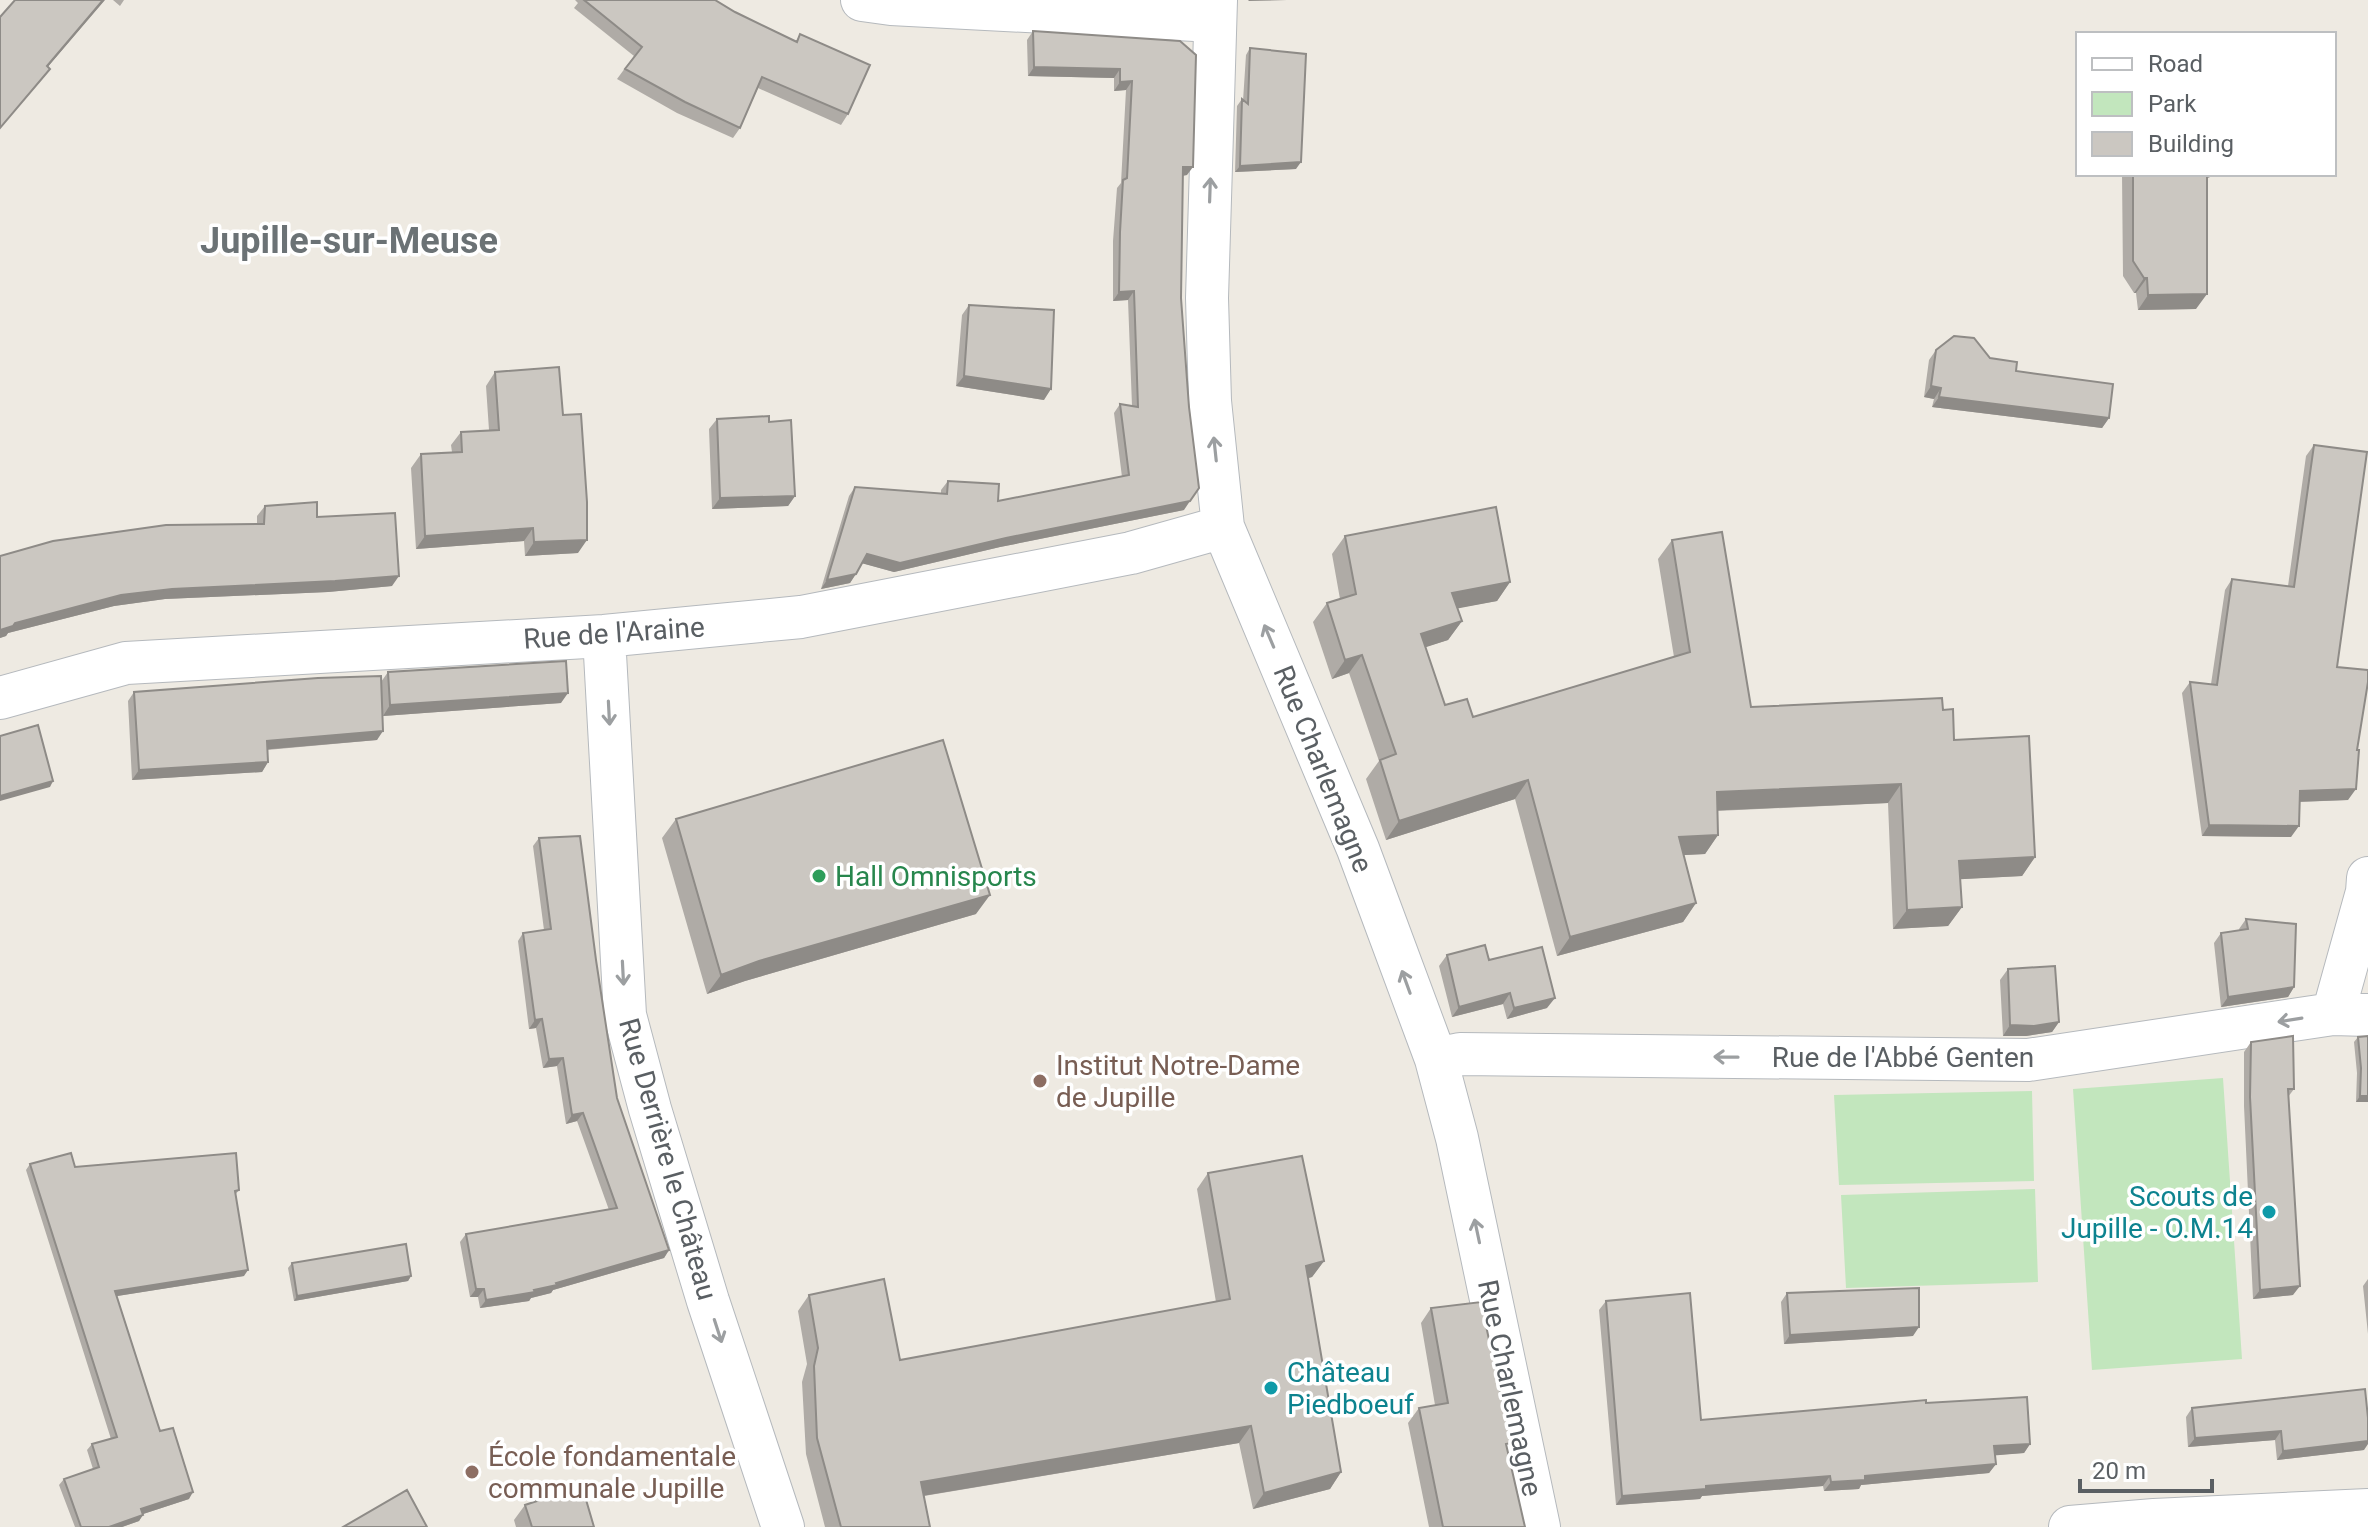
<svg xmlns="http://www.w3.org/2000/svg" width="2368" height="1527" font-family="Roboto,sans-serif">
	<rect width="100%" height="100%" fill="#eeeae2"/>
	<!-- green -->
	<path fill="#c2e6bd" d="M 2223,1078 L 2242,1359 L 2092,1370 L 2073,1089 Z
		M 2032,1091 L 2034,1181 L 1839,1185 L 1834,1095 Z
		M 2035,1189 L 2038,1282 L 1846,1288 L 1841,1195 Z"/>
	<g fill="none" stroke-linecap="round" stroke-linejoin="round">
		<defs>
			<path id="minor" d="M 862,0 L 891,4 L 1214,21
				M 1216,0 L 1207,298 L 1210,401 L 1223,527 L 1358,849 L 1436,1059 L 1457,1138 L 1539,1527
				M 604,636 L 625,1015 L 650,1109 L 708,1301 L 783,1527
				M 0,698 L 126,663 L 604,636 L 801,617 L 1131,553 L 1223,527
				M 2333,1014 L 2367,892 L 2368,878
				M 1436,1059 L 1460,1054 L 2028,1060 L 2333,1014 L 2368,1015
				M 2070,1527 L 2154,1520 L 2368,1510"/>
		</defs>
		<!-- minor casing -->
		<use href="#minor" stroke="#b5b9bd" stroke-width="44"/>
		<!-- minor -->
		<use href="#minor" stroke="#fff" stroke-width="42"/>
	</g>
	<!-- wall -->
	<path fill="#afaba6" d="M 113,0 L 124,0 L 120,6 Z
		M 575,0 L 715,0 L 735,12 L 796,41 L 800,34 L 848,114 L 841,125 L 758,88 L 740,128 L 733,138 L 677,113 L 617,79 L 634,56 L 574,8 L 578,3 Z
		M 1033,31 L 1180,41 L 1187,175 L 1183,176 L 1181,298 L 1184,510 L 1000,547 L 894,572 L 862,563 L 850,583 L 821,589 L 849,496 L 855,487 L 941,494 L 941,490 L 948,481 L 998,501 L 1122,477 L 1114,413 L 1120,404 L 1132,406 L 1128,300 L 1113,301 L 1113,241 L 1117,188 L 1121,183 L 1126,90 L 1114,91 L 1114,78 L 1028,76 L 1027,40 Z
		M 1250,48 L 1296,169 L 1235,172 L 1237,106 L 1242,99 L 1243,101 L 1246,55 Z
		M 2122,174 L 2212,174 L 2209,178 L 2207,178 L 2196,309 L 2138,310 L 2136,293 L 2134,293 L 2123,276 Z
		M 969,305 L 1044,400 L 956,386 L 962,315 Z
		M 1936,350 L 1990,358 L 2109,418 L 2102,428 L 1932,407 L 1934,399 L 1924,397 L 1929,360 Z
		M 495,372 L 578,553 L 525,556 L 524,541 L 416,549 L 411,468 L 421,454 L 452,452 L 451,445 L 461,432 L 489,430 L 486,386 Z
		M 717,419 L 769,422 L 795,496 L 788,506 L 712,509 L 709,429 Z
		M 2314,445 L 2337,667 L 2357,750 L 2348,800 L 2299,802 L 2291,837 L 2202,836 L 2182,693 L 2190,682 L 2211,684 L 2225,590 L 2232,579 L 2288,586 L 2306,456 Z
		M 265,506 L 317,517 L 392,586 L 328,592 L 165,599 L 114,606 L 8,633 L 6,636 L 0,638 L 0,556 L 257,524 L 257,516 Z
		M 1345,536 L 1510,582 L 1497,601 L 1457,608 L 1462,621 L 1448,640 L 1425,647 L 1445,705 L 1473,717 L 1674,657 L 1658,559 L 1672,540 L 1751,707 L 1943,710 L 1954,740 L 2035,857 L 2022,876 L 1960,879 L 1962,907 L 1948,926 L 1893,929 L 1888,803 L 1717,811 L 1718,835 L 1705,854 L 1684,855 L 1696,903 L 1683,922 L 1557,956 L 1515,799 L 1386,840 L 1366,779 L 1379,761 L 1349,673 L 1332,679 L 1313,622 L 1327,603 L 1340,599 L 1332,554 Z
		M 388,672 L 561,703 L 383,716 L 377,740 L 267,750 L 268,762 L 262,772 L 132,780 L 128,701 L 134,692 L 381,682 Z
		M 676,819 L 976,914 L 745,981 L 707,994 L 662,838 Z
		M 539,838 L 596,960 L 617,1098 L 669,1250 L 664,1258 L 553,1290 L 551,1293 L 531,1298 L 529,1301 L 480,1308 L 478,1297 L 470,1297 L 460,1242 L 466,1234 L 609,1210 L 577,1121 L 566,1124 L 557,1066 L 543,1068 L 536,1028 L 529,1029 L 518,941 L 523,933 L 544,930 L 533,846 Z
		M 2246,919 L 2294,987 L 2288,997 L 2221,1007 L 2214,943 L 2221,933 L 2240,931 L 2239,929 Z
		M 1447,955 L 1489,960 L 1547,1008 L 1507,1019 L 1503,1004 L 1452,1017 L 1439,966 Z
		M 2008,969 L 2059,1022 L 2052,1032 L 2026,1036 L 2003,1036 L 2000,980 Z
		M 2358,1037 L 2368,1102 L 2356,1102 L 2357,1073 L 2354,1042 Z
		M 2251,1042 L 2294,1089 L 2288,1097 L 2293,1295 L 2253,1299 L 2244,1106 L 2244,1052 Z
		M 30,1164 L 75,1167 L 239,1190 L 235,1195 L 244,1276 L 117,1296 L 160,1431 L 189,1499 L 143,1514 L 139,1521 L 122,1527 L 75,1527 L 59,1485 L 64,1479 L 93,1469 L 87,1450 L 92,1444 L 111,1439 L 26,1170 Z
		M 1208,1173 L 1324,1261 L 1312,1277 L 1308,1278 L 1341,1472 L 1330,1489 L 1253,1509 L 1239,1443 L 924,1496 L 930,1527 L 825,1527 L 806,1454 L 802,1382 L 807,1364 L 798,1311 L 809,1295 L 900,1360 L 1216,1302 L 1197,1189 Z
		M 292,1263 L 411,1276 L 408,1281 L 294,1301 L 288,1268 Z
		M 2368,1279 L 2368,1334 L 2363,1286 Z
		M 1787,1293 L 1913,1336 L 1784,1344 L 1781,1302 Z
		M 1606,1301 L 1701,1420 L 2030,1444 L 2024,1453 L 1995,1455 L 1996,1464 L 1989,1473 L 1861,1485 L 1859,1489 L 1824,1491 L 1823,1486 L 1702,1496 L 1700,1499 L 1616,1505 L 1599,1310 Z
		M 1431,1308 L 1507,1449 L 1525,1527 L 1429,1527 L 1408,1423 L 1419,1408 L 1435,1405 L 1421,1323 Z
		M 2192,1408 L 2364,1450 L 2277,1460 L 2275,1440 L 2188,1447 L 2186,1417 Z
		M 525,1505 L 594,1527 L 516,1527 L 514,1520 Z"/>
	<!-- shaded-wall -->
	<path fill="#8e8b87" d="M 103,0 L 105,0 L 40,76 L 47,66 Z
		M 1249,0 L 1287,0 L 1248,1 Z
		M 1034,67 L 1120,69 L 1114,78 L 1028,76 Z
		M 1132,81 L 1126,90 L 1114,91 L 1120,82 Z
		M 1301,162 L 1296,169 L 1235,172 L 1240,166 Z
		M 1183,167 L 1193,167 L 1187,175 L 1177,176 Z
		M 2144,278 L 2147,278 L 2136,293 L 2134,293 Z
		M 1134,291 L 1128,300 L 1113,301 L 1119,292 Z
		M 2207,294 L 2196,309 L 2138,310 L 2148,295 Z
		M 964,376 L 1051,389 L 1044,400 L 956,386 Z
		M 1931,386 L 1941,388 L 1934,399 L 1924,397 Z
		M 1939,397 L 2109,418 L 2102,428 L 1932,407 Z
		M 795,496 L 788,506 L 712,509 L 720,498 Z
		M 1190,501 L 1184,510 L 1000,547 L 894,572 L 861,563 L 867,554 L 1006,538 Z
		M 533,528 L 524,541 L 416,549 L 425,536 Z
		M 587,540 L 578,553 L 525,556 L 534,542 Z
		M 856,574 L 850,583 L 821,589 L 827,580 Z
		M 399,576 L 392,586 L 328,592 L 165,599 L 114,606 L 8,633 L 6,636 L 0,638 L 0,630 L 15,623 L 121,595 L 172,589 Z
		M 1510,582 L 1497,601 L 1439,612 L 1452,593 Z
		M 1462,621 L 1448,640 L 1408,653 L 1421,634 Z
		M 1362,655 L 1349,673 L 1332,679 L 1345,660 Z
		M 568,693 L 561,703 L 383,716 L 390,705 Z
		M 383,731 L 377,740 L 260,750 L 267,741 Z
		M 268,762 L 262,772 L 132,780 L 139,770 Z
		M 1528,780 L 1515,799 L 1386,840 L 1399,821 Z
		M 53,781 L 50,787 L 0,801 L 0,796 Z
		M 1901,784 L 1888,803 L 1703,811 L 1717,792 Z
		M 2356,789 L 2348,800 L 2292,802 L 2300,791 Z
		M 2209,825 L 2299,826 L 2291,837 L 2202,836 Z
		M 1718,835 L 1705,854 L 1666,856 L 1679,837 Z
		M 2035,857 L 2022,876 L 1946,880 L 1959,861 Z
		M 990,895 L 976,914 L 745,981 L 707,994 L 721,975 L 759,961 Z
		M 1696,903 L 1683,922 L 1557,956 L 1570,937 Z
		M 1962,907 L 1948,926 L 1893,929 L 1907,910 Z
		M 2294,987 L 2288,997 L 2221,1007 L 2228,997 Z
		M 1510,993 L 1503,1004 L 1452,1017 L 1459,1007 Z
		M 1555,998 L 1547,1008 L 1507,1019 L 1514,1008 Z
		M 542,1019 L 536,1028 L 529,1029 L 535,1020 Z
		M 2059,1022 L 2052,1032 L 2026,1036 L 2003,1036 L 2010,1025 Z
		M 563,1058 L 557,1066 L 543,1068 L 549,1059 Z
		M 2360,1096 L 2368,1096 L 2368,1102 L 2356,1102 Z
		M 583,1113 L 577,1121 L 566,1124 L 572,1115 Z
		M 669,1250 L 664,1258 L 553,1290 L 551,1293 L 531,1298 L 529,1301 L 480,1308 L 486,1300 L 556,1283 Z
		M 1324,1261 L 1312,1277 L 1295,1282 L 1306,1266 Z
		M 248,1270 L 244,1276 L 111,1297 L 115,1291 Z
		M 411,1276 L 408,1281 L 294,1301 L 297,1296 Z
		M 2300,1286 L 2293,1295 L 2253,1299 L 2260,1290 Z
		M 476,1289 L 484,1289 L 478,1297 L 470,1297 Z
		M 1919,1327 L 1913,1336 L 1784,1344 L 1790,1335 Z
		M 1251,1426 L 1239,1443 L 910,1498 L 921,1482 Z
		M 2281,1431 L 2275,1440 L 2188,1447 L 2195,1438 Z
		M 2368,1441 L 2368,1444 L 2364,1450 L 2277,1460 L 2283,1451 Z
		M 2030,1444 L 2024,1453 L 1988,1456 L 1994,1446 Z
		M 1996,1464 L 1989,1473 L 1861,1485 L 1859,1489 L 1824,1491 L 1831,1482 L 1865,1476 Z
		M 1341,1472 L 1330,1489 L 1253,1509 L 1264,1493 Z
		M 1830,1476 L 1823,1486 L 1702,1496 L 1700,1499 L 1616,1505 L 1622,1496 L 1706,1486 Z
		M 193,1492 L 189,1499 L 137,1516 L 141,1509 Z
		M 143,1515 L 139,1521 L 122,1527 L 109,1527 Z"/>
	<!-- building -->
	<path fill="#cbc7c1" stroke="#8e8b87" stroke-width="2" d="M 15,0 L 103,0 L 47,66 L 50,69 L 0,128 L 0,17 Z
		M 584,0 L 715,0 L 735,12 L 797,42 L 800,34 L 870,65 L 848,114 L 762,77 L 740,128 L 685,102 L 625,69 L 642,47 Z
		M 1033,31 L 1180,41 L 1196,55 L 1193,167 L 1183,167 L 1181,298 L 1189,407 L 1199,488 L 1190,501 L 1006,538 L 900,563 L 867,554 L 856,574 L 827,580 L 855,487 L 947,494 L 948,481 L 999,484 L 998,501 L 1129,475 L 1120,404 L 1138,407 L 1134,291 L 1119,292 L 1120,232 L 1123,180 L 1127,178 L 1132,81 L 1120,82 L 1120,69 L 1034,67 Z
		M 1250,48 L 1306,54 L 1301,162 L 1240,166 L 1242,99 L 1248,104 Z
		M 2133,174 L 2207,174 L 2207,294 L 2148,295 L 2147,278 L 2144,278 L 2133,261 Z
		M 969,305 L 1054,310 L 1051,389 L 964,376 Z
		M 1954,336 L 1974,338 L 1990,358 L 2017,362 L 2016,371 L 2113,384 L 2109,418 L 1939,397 L 1941,388 L 1931,386 L 1936,350 Z
		M 559,367 L 563,415 L 581,414 L 587,502 L 587,540 L 534,542 L 533,528 L 425,536 L 421,454 L 462,452 L 461,432 L 499,430 L 495,372 Z
		M 769,416 L 769,422 L 791,420 L 795,496 L 720,498 L 717,419 Z
		M 2314,445 L 2367,452 L 2337,667 L 2368,670 L 2368,682 L 2357,750 L 2359,750 L 2356,789 L 2300,791 L 2299,826 L 2209,825 L 2190,682 L 2217,685 L 2232,579 L 2294,587 Z
		M 317,502 L 317,517 L 395,513 L 399,576 L 335,581 L 172,589 L 121,595 L 15,623 L 13,626 L 0,630 L 0,556 L 53,541 L 166,525 L 264,524 L 265,506 Z
		M 1496,507 L 1510,582 L 1452,593 L 1462,621 L 1421,634 L 1445,705 L 1467,699 L 1473,717 L 1690,652 L 1672,540 L 1722,532 L 1751,707 L 1942,698 L 1943,710 L 1953,709 L 1954,740 L 2029,736 L 2035,857 L 1959,861 L 1962,907 L 1907,910 L 1901,784 L 1717,792 L 1718,835 L 1679,837 L 1696,903 L 1570,937 L 1528,780 L 1399,821 L 1380,760 L 1396,754 L 1362,655 L 1345,660 L 1327,603 L 1356,594 L 1345,536 Z
		M 566,661 L 568,693 L 390,705 L 388,672 Z
		M 381,676 L 383,731 L 267,741 L 268,762 L 139,770 L 134,692 L 318,678 Z
		M 38,725 L 53,781 L 0,796 L 0,736 Z
		M 943,740 L 990,895 L 759,961 L 721,975 L 676,819 Z
		M 580,836 L 596,960 L 617,1098 L 669,1250 L 556,1283 L 557,1285 L 534,1290 L 535,1292 L 486,1300 L 484,1289 L 476,1289 L 466,1234 L 617,1208 L 583,1113 L 572,1115 L 563,1058 L 549,1059 L 542,1019 L 535,1020 L 523,933 L 551,929 L 539,838 Z
		M 2246,919 L 2296,924 L 2294,987 L 2228,997 L 2221,933 L 2248,929 Z
		M 1485,945 L 1489,960 L 1542,947 L 1555,998 L 1514,1008 L 1510,993 L 1459,1007 L 1447,955 Z
		M 2055,966 L 2059,1022 L 2034,1026 L 2010,1025 L 2008,969 Z
		M 2293,1036 L 2294,1089 L 2288,1089 L 2300,1286 L 2260,1290 L 2250,1097 L 2251,1042 Z
		M 2368,1036 L 2368,1096 L 2360,1096 L 2361,1068 L 2358,1037 Z
		M 71,1153 L 75,1167 L 236,1153 L 239,1190 L 235,1191 L 248,1270 L 115,1291 L 160,1431 L 173,1428 L 193,1492 L 141,1509 L 143,1515 L 109,1527 L 81,1527 L 64,1479 L 99,1467 L 92,1444 L 117,1437 L 30,1164 Z
		M 1302,1156 L 1324,1261 L 1306,1266 L 1341,1472 L 1264,1493 L 1251,1426 L 921,1482 L 930,1527 L 841,1527 L 817,1438 L 814,1366 L 818,1348 L 809,1295 L 884,1279 L 900,1360 L 1230,1299 L 1208,1173 Z
		M 406,1244 L 411,1276 L 297,1296 L 292,1263 Z
		M 1919,1288 L 1919,1327 L 1790,1335 L 1787,1293 Z
		M 1690,1293 L 1701,1420 L 1926,1400 L 1926,1403 L 2027,1397 L 2030,1444 L 1994,1446 L 1996,1464 L 1865,1476 L 1865,1480 L 1831,1482 L 1830,1476 L 1706,1486 L 1706,1489 L 1622,1496 L 1606,1301 Z
		M 1481,1302 L 1511,1443 L 1506,1444 L 1525,1527 L 1443,1527 L 1419,1408 L 1448,1403 L 1431,1308 Z
		M 2365,1389 L 2368,1418 L 2368,1441 L 2283,1451 L 2281,1431 L 2195,1438 L 2192,1408 Z
		M 582,1486 L 594,1527 L 532,1527 L 525,1505 Z
		M 407,1490 L 427,1527 L 343,1527 Z"/>
	<!-- one-way arrows -->
	<defs><path id="oneway-shaft" d="M-6 0H5M1.5-3L5.5 0L1.5 3" fill="none" stroke-width="1.6" stroke-linecap="round" stroke-linejoin="round" transform="scale(2)"/></defs>
	<g stroke="#9c9fa1">
		<use href="#oneway-shaft" transform="translate(1210 190) rotate(-88)"/>
		<use href="#oneway-shaft" transform="translate(1215 449) rotate(-96)"/>
		<use href="#oneway-shaft" transform="translate(1269 636) rotate(-113)"/>
		<use href="#oneway-shaft" transform="translate(609 713) rotate(87)"/>
		<use href="#oneway-shaft" transform="translate(623 973) rotate(87)"/>
		<use href="#oneway-shaft" transform="translate(1406 982) rotate(-110)"/>
		<use href="#oneway-shaft" transform="translate(2290 1020) rotate(171)"/>
		<use href="#oneway-shaft" transform="translate(1726 1057) rotate(-179)"/>
		<use href="#oneway-shaft" transform="translate(1477 1231) rotate(-102)"/>
		<use href="#oneway-shaft" transform="translate(718 1331) rotate(72)"/>
	</g>
	<!-- markers -->
	<circle fill="#2e9e5b" stroke="#fff" stroke-width="3" cx="819" cy="876" r="8"/>
	<g fill="#8d6e63" stroke="#fff" stroke-width="3">
		<circle cx="1040" cy="1081" r="8"/>
		<circle cx="472" cy="1472" r="8"/>
	</g>
	<g fill="#0f9aa8" stroke="#fff" stroke-width="3">
		<circle cx="2269" cy="1212" r="8"/>
		<circle cx="1271" cy="1388" r="8"/>
	</g>
	<g text-anchor="middle" dominant-baseline="central" stroke-width="7" stroke-linejoin="round" paint-order="stroke">
		<!-- street labels -->
		<g font-size="28" fill="#5a5f63" stroke="#fff">
			<text transform="translate(614 633) rotate(-4)">Rue de l'Araine</text>
			<text transform="translate(1323 769) rotate(68)">Rue Charlemagne</text>
			<text x="1903" y="1057">Rue de l'Abbé Genten</text>
			<text transform="translate(668 1159) rotate(74)">Rue Derrière le Château</text>
			<text transform="translate(1510 1388) rotate(78)">Rue Charlemagne</text>
		</g>
		<!-- leisure labels -->
		<g font-size="28" fill="#27864d" stroke="#fff" text-anchor="start">
			<text x="835" y="876">Hall Omnisports</text>
		</g>
		<!-- education labels -->
		<g font-size="28" fill="#785e54" stroke="#fff" text-anchor="start">
			<text x="1056" y="1065">Institut Notre-Dame<tspan x="1056" dy="32">de Jupille</tspan></text>
			<text x="488" y="1456">École fondamentale<tspan x="488" dy="32">communale Jupille</tspan></text>
		</g>
		<!-- culture labels -->
		<g font-size="28" fill="#0d838f" stroke="#fff" text-anchor="end">
			<text x="2253" y="1196">Scouts de<tspan x="2253" dy="32">Jupille - O.M.14</tspan></text>
			<text x="1287" y="1372" text-anchor="start">Château<tspan x="1287" dy="32">Piedboeuf</tspan></text>
		</g>
		<!-- district labels -->
		<g font-size="36" font-weight="bold" fill="#6b7275" stroke="#fff">
			<text x="349" y="241">Jupille-sur-Meuse</text>
		</g>
	</g>
	<!-- legend -->
	<rect x="2076" y="32" width="260" height="144" fill="#ffffff" stroke="#bdbfc1" stroke-width="2"/>
	<rect x="2092" y="58" width="40" height="12" fill="#ffffff" stroke="#bdbfc1" stroke-width="2"/>
	<text x="2148" y="72" font-size="24" fill="#5a5f63">Road</text>
	<rect x="2092" y="92" width="40" height="24" fill="#c2e6bd" stroke="#bdbfc1" stroke-width="2"/>
	<text x="2148" y="112" font-size="24" fill="#5a5f63">Park</text>
	<rect x="2092" y="132" width="40" height="24" fill="#cbc7c1" stroke="#bdbfc1" stroke-width="2"/>
	<text x="2148" y="152" font-size="24" fill="#5a5f63">Building</text>
	<!-- scale -->
	<path d="M2080 1479v12h132v-12" fill="none" stroke="#5a5f63" stroke-width="4"/>
	<text x="2092" y="1479" font-size="24" fill="#5a5f63" stroke="#ffffff" stroke-width="6" paint-order="stroke">20 m</text>
</svg>
